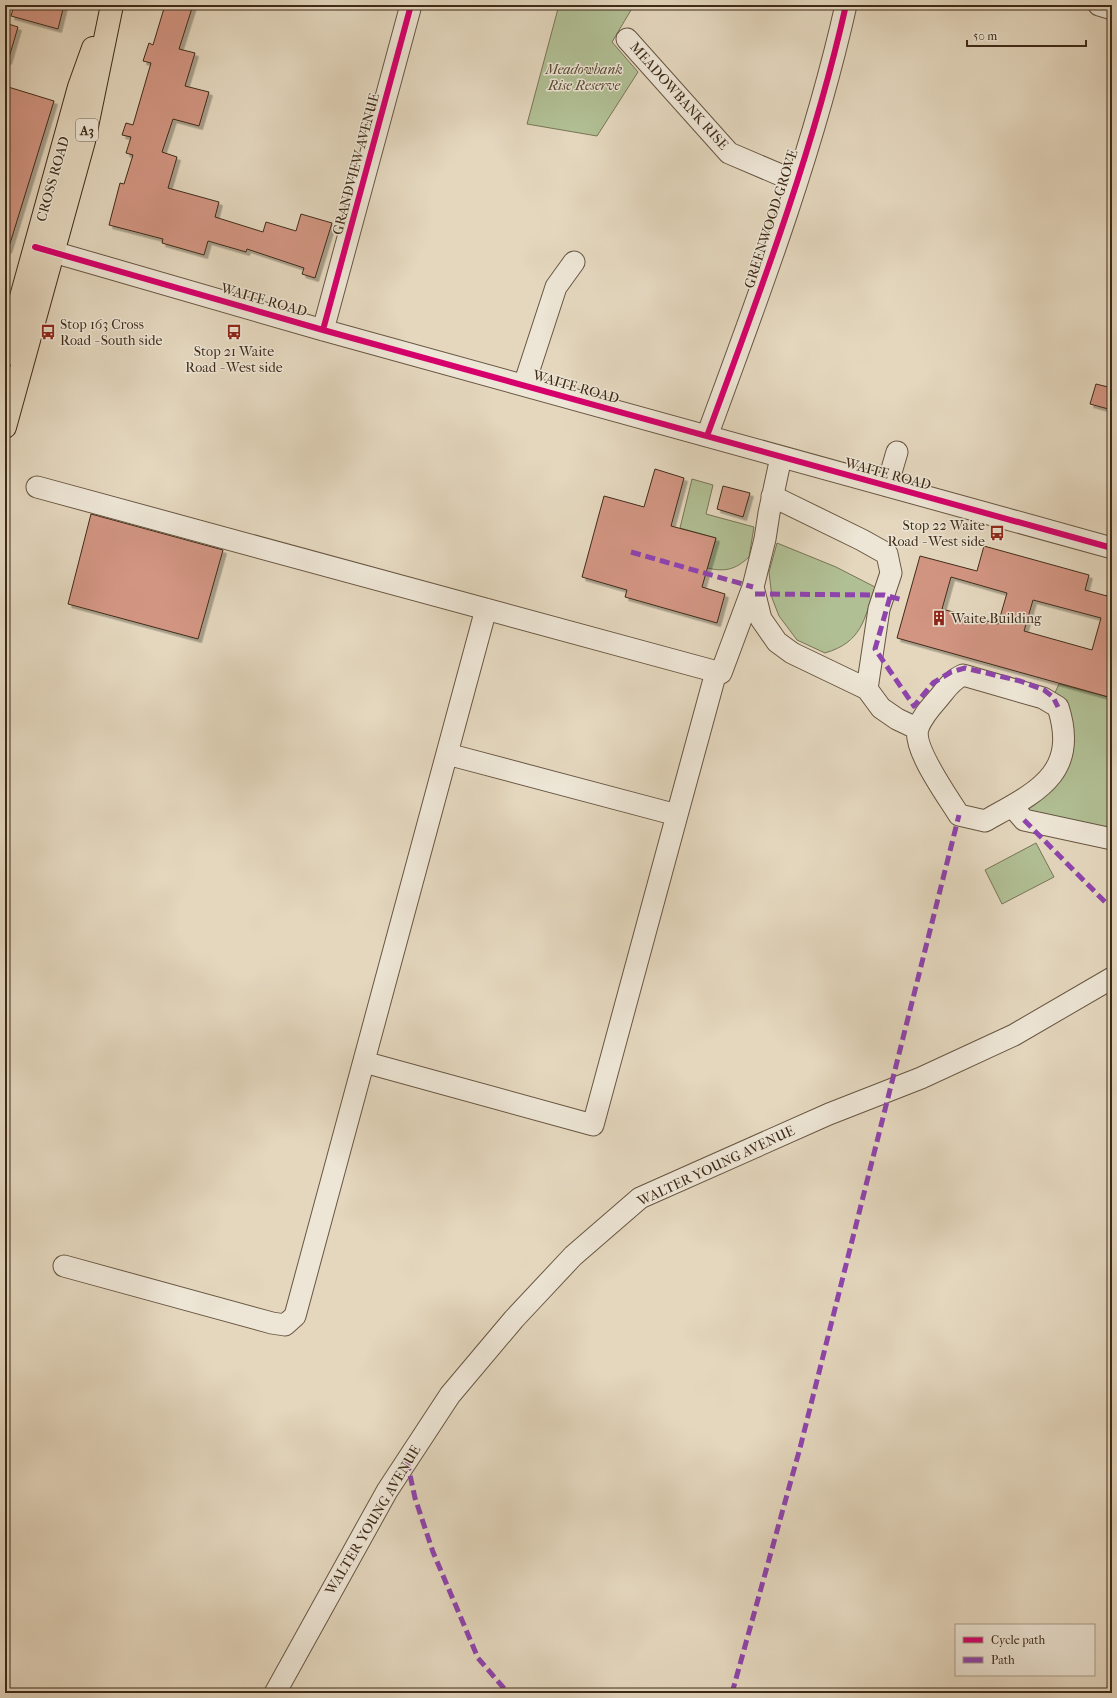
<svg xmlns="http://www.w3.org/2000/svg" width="1117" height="1698" font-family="'IM FELL French Canon',serif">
	<defs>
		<filter id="shadow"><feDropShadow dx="3.5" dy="3.5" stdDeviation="0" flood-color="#0004"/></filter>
	</defs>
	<rect width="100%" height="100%" fill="#e4d7be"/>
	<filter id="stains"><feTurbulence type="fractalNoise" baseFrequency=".005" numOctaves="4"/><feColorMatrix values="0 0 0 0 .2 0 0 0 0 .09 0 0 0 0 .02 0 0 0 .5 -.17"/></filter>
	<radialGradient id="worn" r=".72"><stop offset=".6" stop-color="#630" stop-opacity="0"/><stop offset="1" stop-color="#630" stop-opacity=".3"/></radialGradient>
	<!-- green -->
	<path fill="#b1bf94" stroke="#787556" d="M 559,5 L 634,5 L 612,42 L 638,72 L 597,136 L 527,124 Z
		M 692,479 L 713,485 L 706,514 L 754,527 L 749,557 C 735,570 725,572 707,568 L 716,538 L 680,528 Z
		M 777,543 L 836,567 L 875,587 C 864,620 862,642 825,653 L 797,640 L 779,616 L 772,598 L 769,572 Z
		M 1059,684 L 1112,698 L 1112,837 L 1027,813 L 1029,806 L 1055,786 L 1053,697 Z
		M 1036,843 L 1054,877 L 1002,904 L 985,870 Z"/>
	<!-- building -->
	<path fill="#d29582" stroke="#3e2b18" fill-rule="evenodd" filter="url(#shadow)" d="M 14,5 L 64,5 L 58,29 L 11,16 Z
		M 165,5 L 193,5 L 179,49 L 195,53 L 185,86 L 209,92 L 199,126 L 173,119 L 162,152 L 177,157 L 168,188 L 219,202 L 215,217 L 263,232 L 266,222 L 296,231 L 301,214 L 332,223 L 315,278 L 302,274 L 304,268 L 247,249 L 246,252 L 208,241 L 204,255 L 162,243 L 163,239 L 109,225 L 120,183 L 124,184 L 133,155 L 126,153 L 131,137 L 122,135 L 126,123 L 133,125 L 151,63 L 143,61 L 149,43 L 153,45 Z
		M 5,23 L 18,27 L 8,61 L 5,60 Z
		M 5,86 L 54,101 L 8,250 L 5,249 Z
		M 1096,384 L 1112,388 L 1112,410 L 1090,404 Z
		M 655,469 L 684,478 L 671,526 L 716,538 L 702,587 L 725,594 L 717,623 L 625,597 L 627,590 L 582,577 L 604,496 L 644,507 Z
		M 723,486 L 750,493 L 743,517 L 717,509 Z
		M 91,514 L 223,550 L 198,639 L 68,604 Z
		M 984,546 L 1089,575 L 1085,590 L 1107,596 L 1108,592 L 1112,593 L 1112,698 L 897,638 L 920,556 L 977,571 ZM 951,577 L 1007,593 L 998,624 L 942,609 ZM 1033,600 L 1101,618 L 1092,650 L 1024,631 Z"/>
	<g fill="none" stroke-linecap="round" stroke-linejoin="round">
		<defs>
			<path id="minor" d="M 1099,5 L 1112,9
				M 627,39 L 729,153 L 797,182
				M 36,247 L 323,330 L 1112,548
				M 323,330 L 411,5
				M 524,385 L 556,287 L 574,262
				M 707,436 C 759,295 813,152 846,5
				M 781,457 L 769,513 L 765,539 L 753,587 L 761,619 L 777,642 L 792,653 L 867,689 L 881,708 L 897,719 L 918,729
				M 887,486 L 897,452
				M 37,487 L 721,673 L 753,587
				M 772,496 L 862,540 L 887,554 L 891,573 L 879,609 L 867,689
				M 963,675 L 1043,698 L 1058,707 C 1080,775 1034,793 985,821 L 959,815 C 948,797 912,748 918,728 C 922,717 929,709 937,700 C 945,691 951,680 963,675 Z
				M 1012,806 L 1024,820 L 1112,839
				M 677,815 L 716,672
				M 364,1062 L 593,1125 L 677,815 L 447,754
				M 64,1266 L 272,1323 L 285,1325 L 295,1316 L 486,609
				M 275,1693 L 387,1491 L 450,1395 L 514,1319 L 573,1256 L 640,1198 L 829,1114 L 921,1078 L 1014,1035 L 1112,978"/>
			<path id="highway" d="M 5,355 L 79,87 L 93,48
				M 5,427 L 84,141 L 112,5"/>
		</defs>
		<!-- minor casing -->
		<use href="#minor" stroke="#685642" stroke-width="23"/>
		<!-- highway casing -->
		<use href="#highway" stroke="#3e2b18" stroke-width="24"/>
		<!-- minor -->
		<use href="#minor" stroke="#ede5d5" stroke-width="21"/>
		<!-- highway -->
		<use href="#highway" stroke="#e4d7be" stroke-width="22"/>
		<!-- quiet -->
		<path stroke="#8e44ad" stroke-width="5" stroke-dasharray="10 5" stroke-linecap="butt" d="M 631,552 L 753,587
			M 755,594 L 884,595 L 903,600
			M 890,597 L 875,649 L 914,706 L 933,683 L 951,672 L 965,668 L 1020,681 L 1044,690 L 1053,697 L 1058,707
			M 1024,820 L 1112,909
			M 407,1461 L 415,1498 L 433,1552 L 478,1658 L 508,1693
			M 732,1693 L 800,1448 L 959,815"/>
		<defs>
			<path id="cycleway" d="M 35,247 L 323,330 L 1112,548
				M 323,330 L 411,5
				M 707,436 C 759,295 813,152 846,5"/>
		</defs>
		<!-- cycleway casing -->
		<use href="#cycleway" stroke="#ede5d5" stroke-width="8"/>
		<!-- cycleway -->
		<use href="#cycleway" stroke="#d6006c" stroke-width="6"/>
	</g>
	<!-- icons -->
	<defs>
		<symbol id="bus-bare" viewBox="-9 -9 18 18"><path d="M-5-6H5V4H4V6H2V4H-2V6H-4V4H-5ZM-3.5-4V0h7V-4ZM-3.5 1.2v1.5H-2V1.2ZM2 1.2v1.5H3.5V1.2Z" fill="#8f2418" stroke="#ede5d5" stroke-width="2.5" paint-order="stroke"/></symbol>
		<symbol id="building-bare" viewBox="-9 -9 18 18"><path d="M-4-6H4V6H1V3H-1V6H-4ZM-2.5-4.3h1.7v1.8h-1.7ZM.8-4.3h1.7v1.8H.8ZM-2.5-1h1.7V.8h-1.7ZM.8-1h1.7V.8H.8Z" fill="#8f2418" stroke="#ede5d5" stroke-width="2.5" paint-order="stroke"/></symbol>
	</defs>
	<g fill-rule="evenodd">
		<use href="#bus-bare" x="37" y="321" width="22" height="22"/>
		<use href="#bus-bare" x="223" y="321" width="22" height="22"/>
		<use href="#bus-bare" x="986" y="522" width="22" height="22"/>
		<use href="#building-bare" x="928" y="607" width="22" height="22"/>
	</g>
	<g text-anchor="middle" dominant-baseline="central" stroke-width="3" stroke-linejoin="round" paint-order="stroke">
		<!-- shield labels -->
		<rect fill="#ede5d5" stroke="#726351" stroke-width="1" x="76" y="119" width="22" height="22" rx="3"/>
		<g font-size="13" font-weight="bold" fill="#3e2b18">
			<text x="87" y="130">A3</text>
		</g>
		<!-- park labels -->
		<g font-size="14" font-style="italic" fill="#554931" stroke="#ede5d5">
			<text x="584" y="69">Meadowbank<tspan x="584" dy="16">Rise Reserve</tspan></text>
		</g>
		<!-- street labels -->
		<g font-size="14" fill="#3e2b18" stroke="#ede5d5">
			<text transform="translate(679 96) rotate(48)">MEADOWBANK RISE</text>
			<text transform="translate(356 164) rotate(-75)">GRANDVIEW AVENUE</text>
			<text transform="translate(53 179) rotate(-74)">CROSS ROAD</text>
			<text transform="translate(771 219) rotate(-72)">GREENWOOD GROVE</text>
			<text transform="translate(264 300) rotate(16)">WAITE ROAD</text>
			<text transform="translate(576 387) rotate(16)">WAITE ROAD</text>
			<text transform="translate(888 474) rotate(15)">WAITE ROAD</text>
			<text transform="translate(716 1166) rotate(-25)">WALTER YOUNG AVENUE</text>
			<text transform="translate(373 1520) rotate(-59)">WALTER YOUNG AVENUE</text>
		</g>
		<!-- poi labels -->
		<g font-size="14" fill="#3e2b18" stroke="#ede5d5" text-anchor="start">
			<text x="60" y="324">Stop 163 Cross<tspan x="60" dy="16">Road - South side</tspan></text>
			<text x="234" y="351" text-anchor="middle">Stop 21 Waite<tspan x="234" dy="16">Road - West side</tspan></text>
			<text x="985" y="525" text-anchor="end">Stop 22 Waite<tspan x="985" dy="16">Road - West side</tspan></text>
			<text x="951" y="618">Waite Building</text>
		</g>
	</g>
	<!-- margin -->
	<rect width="1117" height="1698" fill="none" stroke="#e4d7be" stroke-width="20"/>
	<rect x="6" y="6" width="1105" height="1686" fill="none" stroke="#3e2b18" stroke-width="2"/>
	<rect x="10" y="10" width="1097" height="1678" fill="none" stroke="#3e2b18"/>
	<!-- legend -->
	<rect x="955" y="1624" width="140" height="52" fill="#ede5d5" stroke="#a79b89"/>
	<rect x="963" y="1637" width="20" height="6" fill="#d6006c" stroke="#a79b89"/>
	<text x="991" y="1644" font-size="12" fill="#3e2b18">Cycle path</text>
	<rect x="963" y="1657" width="20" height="6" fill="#8e44ad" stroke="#a79b89"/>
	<text x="991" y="1664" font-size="12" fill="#3e2b18">Path</text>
	<!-- scale -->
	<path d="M967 40v6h119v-6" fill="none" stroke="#3e2b18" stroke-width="2"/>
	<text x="973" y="40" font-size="12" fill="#3e2b18" stroke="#ede5d5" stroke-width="3" paint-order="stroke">50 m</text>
	<rect width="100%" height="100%" filter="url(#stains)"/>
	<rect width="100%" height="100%" fill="url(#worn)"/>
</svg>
